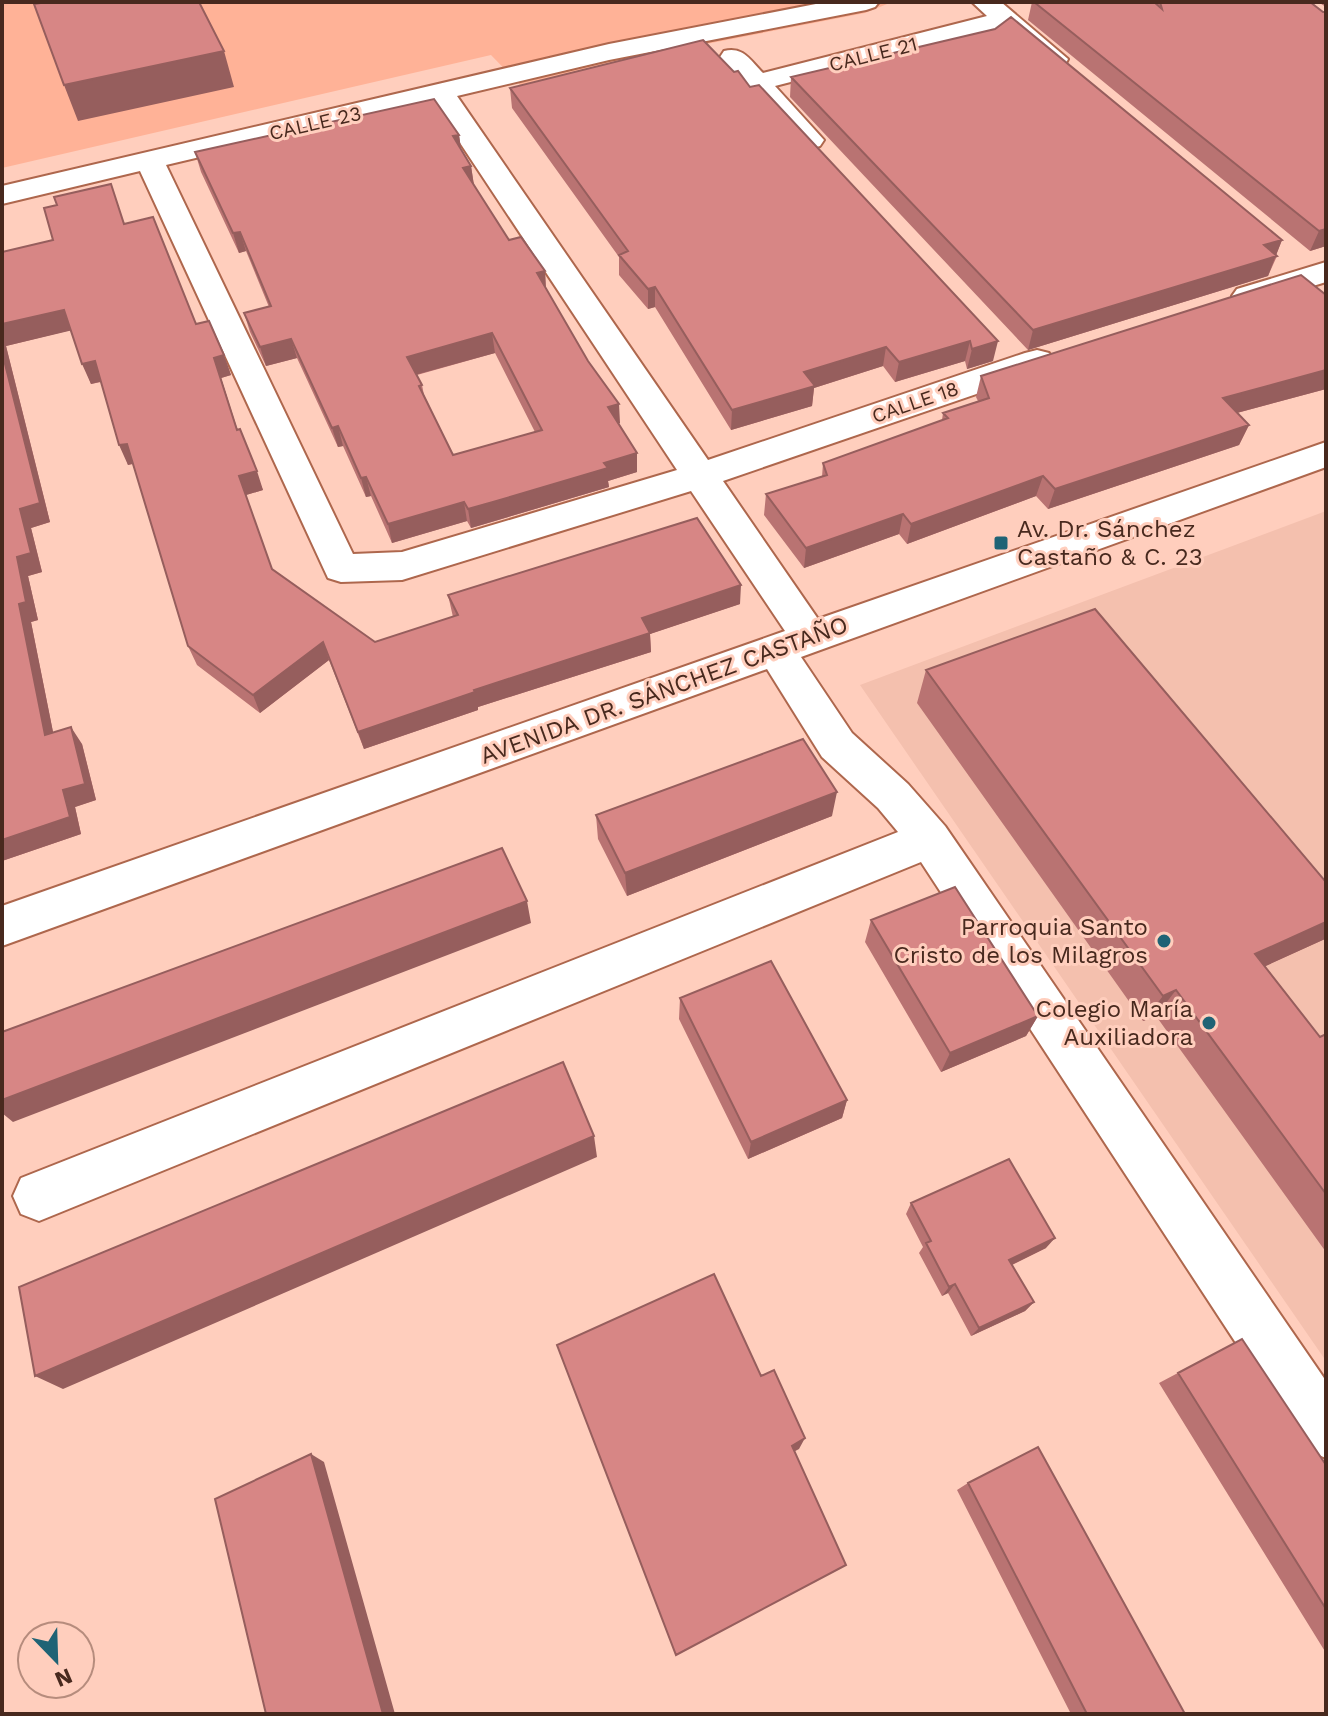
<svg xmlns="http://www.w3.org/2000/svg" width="1328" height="1716" font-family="'Work Sans',sans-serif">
	<rect width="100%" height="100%" fill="#ffcebd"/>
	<!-- built -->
	<path fill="#f4c0ae" d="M 1326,511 L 1326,1361 L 860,685 Z"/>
	<!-- green -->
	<path fill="#ffb297" d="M 2,2 L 892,2 L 865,13 L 701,45 L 522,87 L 491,55 L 2,168 Z"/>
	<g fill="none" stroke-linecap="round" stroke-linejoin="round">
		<defs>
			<path id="minor" d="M 826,2 L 879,2 L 875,7 L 866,10 L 609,60 L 457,96 L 708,460 L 1025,353 L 1037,350 L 1049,353 L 1054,361 L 1049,369 L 723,481 L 818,619 L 1326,442 L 1326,467 L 801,657 L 852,733 L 908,784 L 945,826 L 1326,1381 L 1326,1458 L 1306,1450 L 921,862 L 39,1221 L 21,1214 L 13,1196 L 21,1178 L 898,832 L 878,808 L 822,757 L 767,669 L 2,946 L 2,906 L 785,631 L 691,491 L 402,580 L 341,582 L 328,578 L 140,171 L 2,204 L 2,186 L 609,44 ZM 433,102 L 677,470 L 402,552 L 353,554 L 166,165 Z
				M 972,2 L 1001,2 L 1068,59 L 1065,65 C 1041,71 1019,43 1001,28 L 775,86 L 824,140 L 820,146 L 810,149 L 800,146 L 720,57 L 724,51 C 743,46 750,60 763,73 L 987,16 Z
				M 1326,262 L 1326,282 L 1248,306 L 1237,303 L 1232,296 L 1237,289 Z"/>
		</defs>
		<!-- minor casing -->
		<use href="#minor" stroke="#ae674d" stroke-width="4"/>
		<!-- minor -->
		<use href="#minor" fill="#fff" fill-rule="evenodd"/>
	</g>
	<!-- wall -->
	<path fill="#b97372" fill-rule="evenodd" d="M 1032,2 L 1310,2 L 1326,246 L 1310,251 L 1028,20 Z
		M 1318,2 L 1326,2 L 1326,7 Z
		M 734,72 L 750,87 L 993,361 L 967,369 L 965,361 L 895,382 L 883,366 L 814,388 L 812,406 L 731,430 L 655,307 L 648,309 L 619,275 L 619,257 L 512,108 L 510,88 Z
		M 791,77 L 1282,240 L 1276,255 L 1277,256 L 1268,276 L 1028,350 L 790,97 Z
		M 459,135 L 461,149 L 471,166 L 474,185 L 509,240 L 545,271 L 546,290 L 620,423 L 619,423 L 637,472 L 608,481 L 609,487 L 495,521 L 471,528 L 467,521 L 392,543 L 371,496 L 366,497 L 343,446 L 338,447 L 297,358 L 266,366 L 250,332 L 244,313 L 269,307 L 246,251 L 239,253 L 201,172 L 195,152 ZM 495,353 L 535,432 L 453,455 L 424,395 L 422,385 L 417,375 Z
		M 125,224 L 196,324 L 224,355 L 231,375 L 221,378 L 237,430 L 263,490 L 246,495 L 272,569 L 375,642 L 453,617 L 448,595 L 740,604 L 650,634 L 651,652 L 478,707 L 478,710 L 364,749 L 329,660 L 260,713 L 197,665 L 188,646 L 133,464 L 128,465 L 101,382 L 91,384 L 71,330 L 6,346 L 50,522 L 31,528 L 42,572 L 28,576 L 38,620 L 31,622 L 53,732 L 82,744 L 96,800 L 75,807 L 81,834 L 2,861 L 2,252 Z
		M 981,376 L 1326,389 L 1237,413 L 1249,425 L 1239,445 L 1048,509 L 1036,496 L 907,544 L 899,534 L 804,568 L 764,515 L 766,494 L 822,477 L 823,463 L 942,420 L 943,413 L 978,401 L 976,397 Z
		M 926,670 L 1325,939 L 1265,966 L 1320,1037 L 1326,1034 L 1326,1252 L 1156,1016 L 1143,1021 L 917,703 Z
		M 596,815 L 832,816 L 627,896 L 598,839 Z
		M 871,920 L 1038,1016 L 1026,1036 L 941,1072 L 865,942 Z
		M 680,998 L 847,1100 L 842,1118 L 748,1159 L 679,1019 Z
		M 911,1203 L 1046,1248 L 1012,1265 L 1034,1302 L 1025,1311 L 971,1336 L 948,1293 L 942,1296 L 919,1253 L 923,1247 L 906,1214 Z
		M 1242,1339 L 1326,1465 L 1326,1653 L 1159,1383 Z
		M 968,1483 L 1185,1714 L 1071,1714 L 957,1490 Z"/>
	<!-- shaded-wall -->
	<path fill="#965e5d" d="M 224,51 L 234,87 L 78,121 L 64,85 Z
		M 459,135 L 462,155 L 453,136 Z
		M 471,166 L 474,186 L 463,168 Z
		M 1326,229 L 1326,246 L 1310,251 L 1319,231 Z
		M 240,232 L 246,251 L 239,253 L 233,233 Z
		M 1282,240 L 1268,276 L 1028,350 L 1033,330 L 1264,245 Z
		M 545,271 L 546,291 L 537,273 Z
		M 655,287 L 655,307 L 648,309 L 648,289 Z
		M 64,310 L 73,330 L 6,346 L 50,522 L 31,528 L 42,572 L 28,576 L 38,620 L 31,622 L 57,752 L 45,735 L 19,604 L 17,557 L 20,509 L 2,352 L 2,324 Z
		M 492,333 L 495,353 L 411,376 L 407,357 Z
		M 291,339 L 297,358 L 266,366 L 260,347 Z
		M 970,341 L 965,361 L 895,382 L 899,362 Z
		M 998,341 L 993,361 L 967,369 L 972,349 Z
		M 886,347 L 883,366 L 814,388 L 812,406 L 731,430 L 732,410 L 804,372 Z
		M 224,355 L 231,375 L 221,378 L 244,450 L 214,358 Z
		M 95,361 L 103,381 L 91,384 L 82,364 Z
		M 1326,370 L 1326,389 L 1214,419 L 1223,398 Z
		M 619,404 L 620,423 L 609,426 L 608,407 Z
		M 1249,425 L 1239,445 L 1048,509 L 1055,489 Z
		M 338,426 L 343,446 L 338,447 L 332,428 Z
		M 127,444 L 135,463 L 128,465 L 119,445 Z
		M 637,453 L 637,472 L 608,481 L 609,487 L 471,528 L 468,509 L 604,463 Z
		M 257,471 L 263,490 L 246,495 L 239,476 Z
		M 1043,476 L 1036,496 L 907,544 L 911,524 Z
		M 366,477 L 371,496 L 366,497 L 361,478 Z
		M 464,502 L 467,521 L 392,543 L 388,524 Z
		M 903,514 L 899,534 L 804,568 L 806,548 Z
		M 741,585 L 740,604 L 650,634 L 651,652 L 478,707 L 478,710 L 364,749 L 358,732 L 474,690 L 642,618 Z
		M 323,642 L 329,660 L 260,713 L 253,695 Z
		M 71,727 L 82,744 L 96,800 L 75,807 L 81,834 L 2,861 L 2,840 L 63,790 Z
		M 837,792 L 832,816 L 627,896 L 625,873 Z
		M 527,901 L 531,923 L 13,1122 L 2,1113 L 2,1100 Z
		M 1326,922 L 1325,939 L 1233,981 L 1255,954 Z
		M 1176,990 L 1156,1016 L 1143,1021 L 1163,996 Z
		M 1038,1016 L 1026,1036 L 941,1072 L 950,1053 Z
		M 847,1100 L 842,1118 L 748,1159 L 751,1142 Z
		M 594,1136 L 597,1157 L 63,1389 L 35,1376 Z
		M 1055,1238 L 1046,1248 L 1001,1270 L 1009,1260 Z
		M 955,1284 L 948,1293 L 942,1296 L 949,1287 Z
		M 1034,1302 L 1025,1311 L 971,1336 L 979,1328 Z
		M 805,1438 L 799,1449 L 786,1456 L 792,1446 Z
		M 311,1454 L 324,1462 L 395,1714 L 383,1714 Z"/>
	<!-- building -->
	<path fill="#d78685" stroke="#965e5d" stroke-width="2" fill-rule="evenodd" d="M 47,2 L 199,2 L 224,51 L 64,85 L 34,4 Z
		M 1034,2 L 1154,2 L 1162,9 L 1160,2 L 1310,2 L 1323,12 L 1326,12 L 1326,229 L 1319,231 Z
		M 1011,17 L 1282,240 L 1264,245 L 1277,256 L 1033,330 L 791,77 L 995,29 Z
		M 703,40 L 734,72 L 738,71 L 750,87 L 759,85 L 998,341 L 972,349 L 970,341 L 899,362 L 886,347 L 804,372 L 815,386 L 732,410 L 655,287 L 648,289 L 619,255 L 628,251 L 510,88 Z
		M 434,99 L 459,135 L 453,136 L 471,166 L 463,168 L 509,240 L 521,237 L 545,271 L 537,273 L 588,361 L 619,404 L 608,407 L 637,453 L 604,463 L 608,468 L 493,502 L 468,509 L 464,502 L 388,524 L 366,477 L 361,478 L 338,426 L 332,428 L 291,339 L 260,347 L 244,313 L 271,306 L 240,232 L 233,233 L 195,152 ZM 492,333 L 542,430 L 453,455 L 419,386 L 422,385 L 407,357 Z
		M 111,184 L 124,224 L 153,217 L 196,324 L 209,321 L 224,355 L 214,358 L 237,430 L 240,429 L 257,471 L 239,476 L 272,569 L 375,642 L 458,615 L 448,595 L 697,518 L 741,585 L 642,618 L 650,633 L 474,690 L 475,692 L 358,732 L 323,642 L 253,695 L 188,646 L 127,444 L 119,445 L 95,361 L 82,364 L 64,310 L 2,324 L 2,252 L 53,240 L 44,208 L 57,205 L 54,197 Z
		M 1301,275 L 1326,295 L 1326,370 L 1223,398 L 1249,425 L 1055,489 L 1043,476 L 911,524 L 903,514 L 806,548 L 766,494 L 827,475 L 823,463 L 948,418 L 943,413 L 989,398 L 981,376 Z
		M 2,352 L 40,503 L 20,509 L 31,553 L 17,557 L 26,602 L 19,604 L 45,735 L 71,727 L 85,784 L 63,790 L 70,817 L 2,840 Z
		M 1095,609 L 1326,882 L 1326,922 L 1255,954 L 1320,1037 L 1326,1034 L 1326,1194 L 1176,990 L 1163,996 L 926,670 Z
		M 803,739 L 837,792 L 625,873 L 596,815 Z
		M 502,848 L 527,901 L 2,1100 L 2,1032 Z
		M 955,887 L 1038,1016 L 950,1053 L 871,920 Z
		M 771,961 L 847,1100 L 751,1142 L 680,998 Z
		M 563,1062 L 594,1136 L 35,1376 L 19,1287 Z
		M 1009,1159 L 1055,1238 L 1009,1260 L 1034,1302 L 979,1328 L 955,1284 L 949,1287 L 926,1243 L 931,1241 L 911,1203 Z
		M 714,1274 L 761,1376 L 774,1370 L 805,1438 L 792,1446 L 846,1565 L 676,1655 L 557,1345 Z
		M 1242,1339 L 1326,1465 L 1326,1609 L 1178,1373 Z
		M 1038,1447 L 1185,1714 L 1087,1714 L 968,1483 Z
		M 311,1454 L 383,1714 L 266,1714 L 215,1499 Z"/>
	<!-- markers -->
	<g fill="#1f6375" stroke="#ffcebd" stroke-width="3">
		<rect x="993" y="535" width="16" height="16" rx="4"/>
		<circle cx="1164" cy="941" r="8"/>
		<circle cx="1209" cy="1023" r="8"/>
	</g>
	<g text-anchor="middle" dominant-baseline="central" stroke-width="6" stroke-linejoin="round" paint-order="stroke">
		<!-- far-street labels -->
		<g font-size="20" fill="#48291e" stroke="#ffcebd">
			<text transform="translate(873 54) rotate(-14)">CALLE 21</text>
			<text transform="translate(315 123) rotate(-13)">CALLE 23</text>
			<text transform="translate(915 402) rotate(-19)">CALLE 18</text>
		</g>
		<!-- poi labels -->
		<g font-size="24" fill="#48291e" stroke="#ffcebd" text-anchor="end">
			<text x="1017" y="529" text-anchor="start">Av. Dr. Sánchez<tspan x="1017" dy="28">Castaño &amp; C. 23</tspan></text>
			<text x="1148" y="927">Parroquia Santo<tspan x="1148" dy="28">Cristo de los Milagros</tspan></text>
			<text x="1193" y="1009">Colegio María<tspan x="1193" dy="28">Auxiliadora</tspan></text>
		</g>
		<!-- street labels -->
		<g font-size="24" fill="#48291e" stroke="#ffcebd">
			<text transform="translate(664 690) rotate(-20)">AVENIDA DR. SÁNCHEZ CASTAÑO</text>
		</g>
	</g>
	<!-- border -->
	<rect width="1328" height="1716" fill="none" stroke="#48291e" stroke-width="8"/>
	<!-- north arrow -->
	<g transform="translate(56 1660) rotate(157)"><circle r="38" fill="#ffcebd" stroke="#b68c7d" stroke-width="2"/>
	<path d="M0-6L14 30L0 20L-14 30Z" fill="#1f6375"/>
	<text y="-12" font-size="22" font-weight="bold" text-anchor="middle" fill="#48291e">N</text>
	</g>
</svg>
